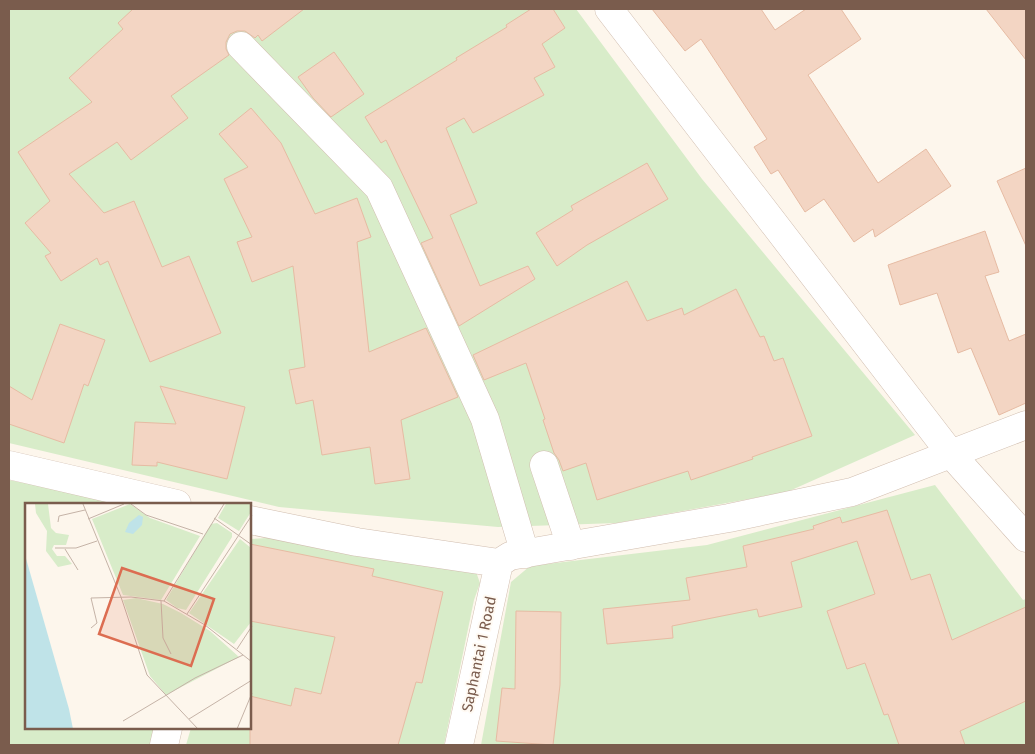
<svg xmlns="http://www.w3.org/2000/svg" width="1035" height="754" font-family="'Fira Sans',sans-serif">
	<rect width="100%" height="100%" fill="#fdf6ec"/>
	<!-- green -->
	<path fill="#d8ecc9" d="M 9,9 L 576,9 L 702,179 L 915,435 L 787,492 L 617,523 L 498,527 L 279,507 L 9,443 Z
		M 9,480 L 132,504 L 26,504 L 26,728 L 156,728 L 151,745 L 9,745 Z
		M 935,485 L 1023,600 L 1026,599 L 1026,745 L 481,745 L 511,582 L 530,566 L 707,545 Z
		M 267,538 L 338,543 L 475,569 L 480,583 L 474,600 L 444,745 L 186,745 L 191,728 L 250,728 L 250,539 Z"/>
	<!-- building -->
	<path fill="#f3d5c3" stroke="#e6bba3" d="M 133,9 L 304,9 L 262,41 L 258,35 L 255,38 L 245,31 L 237,31 L 230,34 L 226,42 L 226,49 L 229,55 L 171,96 L 188,118 L 131,160 L 117,142 L 69,174 L 104,213 L 134,201 L 162,267 L 189,256 L 221,333 L 150,362 L 108,261 L 100,265 L 97,258 L 61,281 L 45,256 L 51,253 L 25,223 L 50,201 L 18,152 L 92,102 L 69,78 L 123,29 L 118,23 Z
		M 531,9 L 553,9 L 565,28 L 542,44 L 555,67 L 534,78 L 544,95 L 473,133 L 464,118 L 446,128 L 477,203 L 450,215 L 480,286 L 528,266 L 535,279 L 459,326 L 421,243 L 433,238 L 386,140 L 381,143 L 365,117 L 457,60 L 456,58 L 507,27 L 506,25 Z
		M 652,9 L 761,9 L 775,30 L 806,9 L 841,9 L 861,39 L 808,75 L 878,183 L 926,149 L 951,186 L 875,237 L 873,229 L 854,242 L 824,199 L 805,212 L 778,170 L 771,174 L 754,147 L 767,139 L 701,39 L 685,51 Z
		M 986,9 L 1026,9 L 1026,60 Z
		M 334,52 L 364,94 L 331,117 L 313,98 L 298,77 Z
		M 251,108 L 281,143 L 315,214 L 357,198 L 371,237 L 357,242 L 369,352 L 426,328 L 458,397 L 401,420 L 410,479 L 375,484 L 370,447 L 322,455 L 313,400 L 296,404 L 289,370 L 305,367 L 293,266 L 252,282 L 237,242 L 252,237 L 224,179 L 248,167 L 219,134 Z
		M 647,163 L 668,199 L 587,245 L 557,266 L 536,233 L 573,210 L 571,206 Z
		M 1026,168 L 1026,246 L 997,181 Z
		M 985,231 L 999,272 L 985,276 L 1009,341 L 1026,334 L 1026,403 L 999,415 L 971,348 L 958,353 L 937,293 L 900,305 L 888,265 Z
		M 627,281 L 647,321 L 682,308 L 684,315 L 736,289 L 760,337 L 764,336 L 774,361 L 783,358 L 812,436 L 752,457 L 753,459 L 691,480 L 688,471 L 597,500 L 586,463 L 563,471 L 559,460 L 554,453 L 543,420 L 545,419 L 526,363 L 484,380 L 473,355 Z
		M 60,324 L 105,340 L 88,386 L 84,384 L 64,443 L 9,424 L 9,386 L 32,400 Z
		M 160,386 L 245,407 L 227,479 L 157,462 L 157,466 L 132,465 L 135,422 L 176,424 Z
		M 887,510 L 911,580 L 930,574 L 952,640 L 1026,607 L 1026,701 L 960,731 L 965,745 L 899,745 L 888,714 L 884,715 L 865,663 L 847,669 L 827,611 L 875,594 L 857,541 L 791,562 L 802,607 L 759,617 L 757,609 L 672,626 L 673,638 L 607,644 L 603,609 L 690,600 L 686,578 L 747,567 L 743,546 L 814,529 L 813,526 L 840,517 L 842,523 Z
		M 250,544 L 374,569 L 372,576 L 443,592 L 422,683 L 416,682 L 398,745 L 250,745 L 250,696 L 291,706 L 295,688 L 321,694 L 335,637 L 250,621 Z
		M 516,611 L 561,612 L 560,685 L 553,745 L 496,741 L 502,688 L 515,689 Z"/>
	<g fill="none" stroke-linecap="round" stroke-linejoin="round">
		<defs>
			<path id="minor" d="M 609,9 L 951,454 L 1026,538
				M 241,46 L 379,188 L 485,419 L 525,554
				M 9,465 L 177,504
				M 544,465 L 571,546
				M 250,520 L 357,542 L 499,563 L 510,556 L 729,518 L 852,492 L 1026,425
				M 164,745 L 168,728
				M 459,745 L 499,563"/>
		</defs>
		<!-- minor casing -->
		<use href="#minor" stroke="#d1beb0" stroke-width="29"/>
		<!-- minor -->
		<use href="#minor" stroke="#fff" stroke-width="28"/>
	</g>
	<g text-anchor="middle" dominant-baseline="central" stroke-width="4" stroke-linejoin="round" paint-order="stroke">
		<!-- street labels -->
		<g font-size="15" fill="#7a5c4d" stroke="#fffaf3">
			<text transform="translate(479 654) rotate(-78)">Saphantai 1 Road</text>
		</g>
	</g>
	<!-- overview -->
	<g transform="translate(25 503)">
		<rect width="226" height="226" fill="#fdf6ec"/>
		<path d="M 10,1 L 23,1 L 26,25 L 31,30 L 44,32 L 41,42 L 29,42 L 27,46 L 32,53 L 40,53 L 47,61 L 33,64 L 21,48 L 22,28 L 11,10 ZM 105,1 L 125,15 L 175,33 L 136,97 L 98,92 L 67,16 ZM 201,1 L 226,1 L 226,9 L 214,28 L 193,15 ZM 192,20 L 207,30 L 207,34 L 161,107 L 152,105 L 141,97 L 186,21 ZM 215,36 L 226,45 L 226,119 L 209,141 L 164,110 ZM 111,95 L 138,101 L 156,110 L 185,128 L 214,154 L 141,192 L 125,173 L 98,97 Z" fill="#d8ecc9"/>
		<path d="M 114,12 L 118,14 L 117,22 L 108,31 L 100,29 L 104,20 ZM 0,52 L 44,206 L 48,226 L 0,226 Z" fill="#bfe3e8"/>
		<path fill="none" stroke="#c5b3a7" stroke-width="1" d="M 58,1 L 96,94 L 122,172 L 173,226M 106,1 L 121,12 L 178,31M 189,15 L 227,42M 63,16 L 99,1M 33,19 L 34,13 L 60,7M 30,45 L 51,45 L 72,38M 40,46 L 53,67M 136,98 L 138,135 L 146,151M 139,98 L 199,1M 162,111 L 227,12M 66,125 L 72,120 L 66,95 L 106,94 L 139,98 L 180,122 L 227,159M 212,146 L 227,123M 164,216 L 227,177M 98,218 L 170,175 L 218,152M 212,226 L 227,190"/>
		<path fill="#dc6d51" fill-opacity="0.15" stroke="#dc6d51" stroke-width="2.5" d="M 97,65 L 189,96 L 166,163 L 74,131 Z"/>
		<rect width="226" height="226" fill="none" stroke="#7a5c4d" stroke-width="2.5"/>
	</g>
	<!-- border -->
	<rect width="1035" height="754" fill="none" stroke="#7a5c4d" stroke-width="20"/>
</svg>
